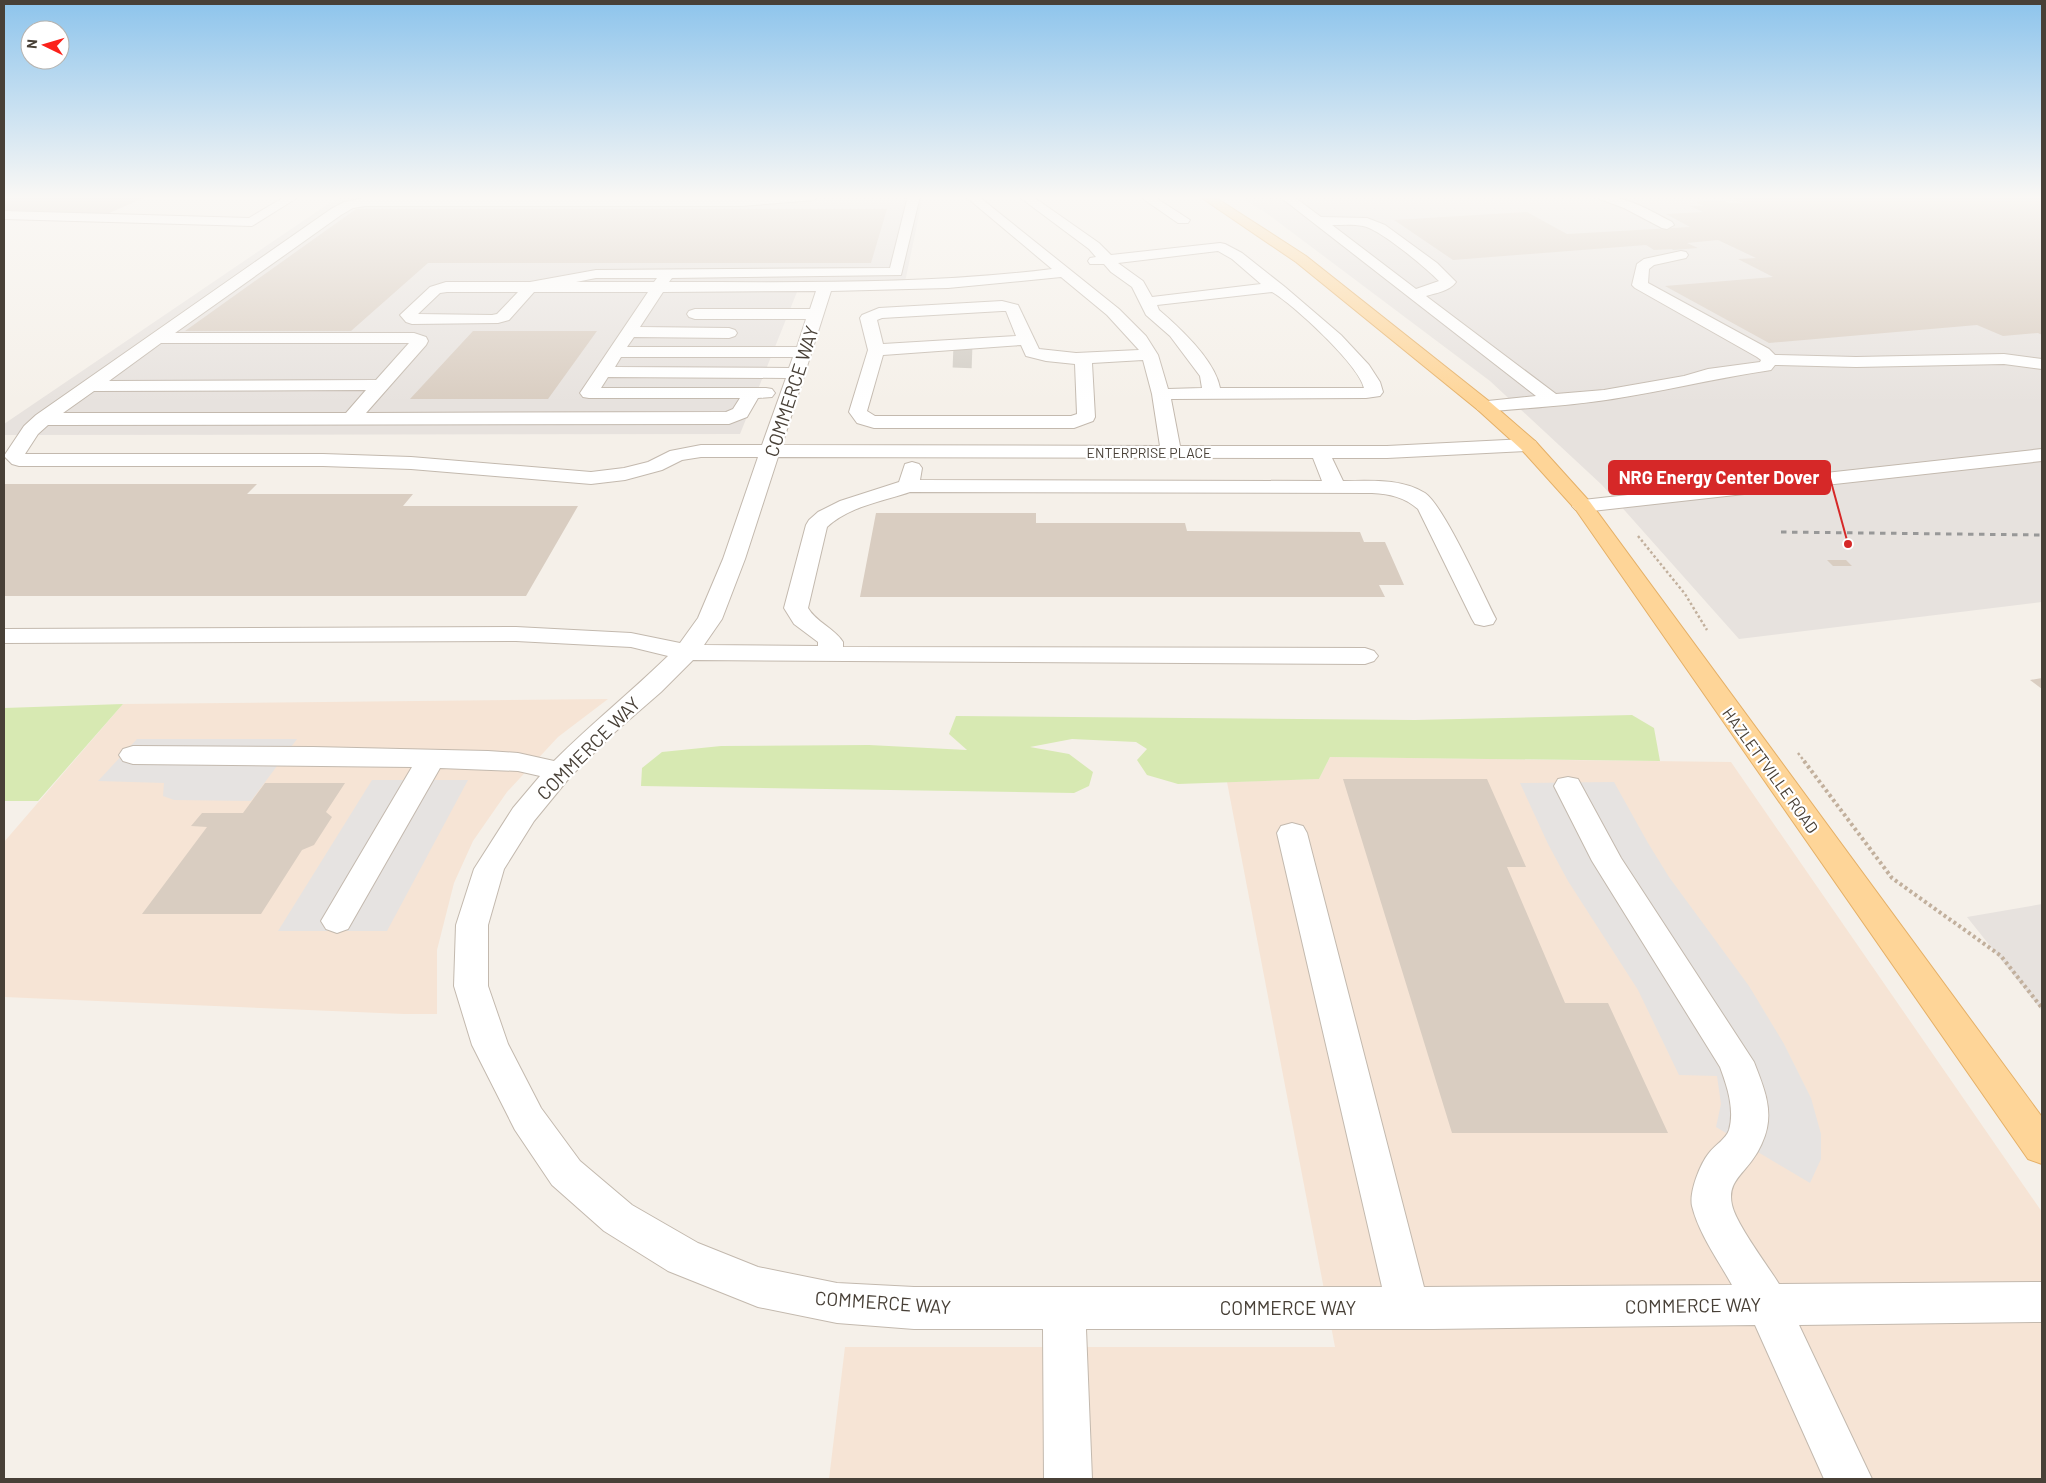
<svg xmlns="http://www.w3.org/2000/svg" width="2046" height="1483" font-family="Barlow,sans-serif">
	<rect width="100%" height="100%" fill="#f5f0e9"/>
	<!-- commercial -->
	<path fill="#f6e4d5" d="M 608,699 L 558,737 L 507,792 L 473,841 L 454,883 L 437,950 L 437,1014 L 404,1014 L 4,997 L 4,842 L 123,704 Z
		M 1330,757 L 1731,762 L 2042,1212 L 2042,1479 L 829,1479 L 845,1347 L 1335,1347 L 1227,782 L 1319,779 Z"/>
	<!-- industrial -->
	<path fill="#e7e2de" d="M 340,196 L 923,196 L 905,282 L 801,282 L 740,434 L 4,435 L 4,424 Z
		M 1238,196 L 2042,196 L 2042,602 L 1739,639 L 1602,485 L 1490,381 L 1265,212 Z
		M 2042,904 L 2042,1011 L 1967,917 Z"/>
	<!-- green -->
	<path fill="#d7e9b2" d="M 123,704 L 38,801 L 4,801 L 4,708 Z
		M 1632,715 L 1654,728 L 1660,761 L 1330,757 L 1319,779 L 1178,784 L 1147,775 L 1137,760 L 1147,749 L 1136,742 L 1072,739 L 1030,747 L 1069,754 L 1093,772 L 1089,786 L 1074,793 L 641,786 L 642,768 L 662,752 L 721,746 L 869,745 L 967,750 L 949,734 L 956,716 L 1415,720 Z"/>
	<!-- parking -->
	<path fill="#e6e3e1" d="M 137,739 L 297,739 L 251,801 L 174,800 L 163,796 L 164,783 L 98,781 Z
		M 372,780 L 468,780 L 387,931 L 278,931 Z
		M 1614,782 L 1648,843 L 1669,877 L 1749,986 L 1784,1044 L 1811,1098 L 1821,1134 L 1821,1159 L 1810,1183 L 1716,1127 L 1721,1104 L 1717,1076 L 1679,1075 L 1638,990 L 1568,881 L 1548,844 L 1520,783 Z"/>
	<!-- building -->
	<path fill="#d9cdc1" d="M 4,196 L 117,197 L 148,196 L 107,214 L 4,210 Z
		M 1728,196 L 2042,196 L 2042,335 L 2038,333 L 2003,336 L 1977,325 L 1769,343 L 1665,286 L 1773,277 L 1738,259 L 1756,258 L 1718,240 L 1687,243 L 1698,248 L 1673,250 L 1672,249 L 1654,250 L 1646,245 L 1453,260 L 1394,220 L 1527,212 L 1567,234 L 1690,227 L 1666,214 L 1703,212 L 1690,206 L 1704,206 L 1695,202 L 1722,200 L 1730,203 L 1743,203 Z
		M 356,209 L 887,209 L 871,263 L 428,263 L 351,331 L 185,331 Z
		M 473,331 L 597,331 L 548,399 L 410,399 Z
		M 4,484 L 257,484 L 247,494 L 413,494 L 403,506 L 578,506 L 526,596 L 4,596 Z
		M 876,513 L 1036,513 L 1036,523 L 1185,523 L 1187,531 L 1360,532 L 1364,542 L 1385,542 L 1404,585 L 1379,585 L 1385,597 L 860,597 Z
		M 1827,560 L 1846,560 L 1852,566 L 1833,566 Z
		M 2042,678 L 2042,689 L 2030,680 Z
		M 1343,779 L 1487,779 L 1526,867 L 1507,867 L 1565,1003 L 1608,1003 L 1668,1133 L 1452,1133 Z
		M 265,783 L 345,783 L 326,812 L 332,817 L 314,845 L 302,850 L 261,914 L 142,914 L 207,827 L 191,826 L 202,813 L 243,813 Z"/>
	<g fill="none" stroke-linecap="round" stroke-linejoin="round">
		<!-- minor-tunnel -->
		<path stroke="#d2cdc5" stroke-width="19" stroke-dasharray="19 9" stroke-linecap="butt" d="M 953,358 L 980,359"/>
		<defs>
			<path id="minor" d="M 286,196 L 300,196 L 252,226 L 4,219 L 4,211 L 249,218 Z
				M 771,196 L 820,196 L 814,200 L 742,206 L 365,206 L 353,208 L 341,215 L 175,333 L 414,333 L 426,337 L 428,341 L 426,345 L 366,413 L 726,412 L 733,409 L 740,398 L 589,398 L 583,397 L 580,393 L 648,292 L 534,292 L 509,320 L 498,323 L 412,324 L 406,322 L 400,315 L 430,287 L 446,282 L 530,282 L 596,270 L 890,268 L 908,196 L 920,196 L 901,275 L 672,278 L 669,282 C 796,282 925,285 1052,269 L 965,196 L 978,196 L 1119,309 L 1146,336 L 1158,355 L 1168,389 L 1202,388 L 1200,376 L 1170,336 L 1146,315 L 1132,287 L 1111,272 L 1104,264 L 1090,264 L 1088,261 L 1090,258 L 1096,257 L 1089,249 L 1018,196 L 1032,196 L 1099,243 L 1111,255 L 1220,243 L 1225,244 L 1242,253 L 1285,287 L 1341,335 L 1369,365 L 1380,382 L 1383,392 L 1380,396 L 1366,398 L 1171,399 L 1180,446 L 1387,446 L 1528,439 L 1535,441 L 1538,445 L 1535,449 L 1528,451 L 1387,458 L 1332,458 L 1343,481 C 1370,481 1401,478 1425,493 C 1444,506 1483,594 1496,619 L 1493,624 L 1484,626 L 1475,624 L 1472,619 L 1418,509 C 1404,497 1390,494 1372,493 L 910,492 C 881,502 850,506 827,527 L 808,608 C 816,622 834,628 843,642 L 843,647 L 1365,648 L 1374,651 L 1378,656 L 1374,661 L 1365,664 L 693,660 L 661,692 L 615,732 L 570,777 L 534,821 L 504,869 L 488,925 L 488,986 L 508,1044 L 541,1108 L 580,1161 L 632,1205 L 698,1243 L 758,1267 L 837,1283 L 914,1287 L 1382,1287 L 1277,833 L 1281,826 L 1292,823 L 1303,826 L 1307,833 L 1424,1287 L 1732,1285 C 1718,1260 1699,1234 1692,1206 C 1689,1192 1700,1164 1709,1153 C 1715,1145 1726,1139 1729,1130 C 1735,1109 1727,1086 1720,1067 L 1592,861 L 1554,786 L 1558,779 L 1568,777 L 1578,779 L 1621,858 L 1754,1062 C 1762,1083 1772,1105 1767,1128 C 1765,1138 1759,1151 1753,1159 C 1742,1175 1727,1183 1732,1205 C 1736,1224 1768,1266 1779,1284 L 2042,1282 L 2042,1322 L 1799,1325 L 1872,1479 L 1824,1479 L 1755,1325 L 1433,1329 L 1086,1329 L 1092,1479 L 1044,1479 L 1043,1329 L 914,1329 L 837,1323 L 758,1307 L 668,1271 L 604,1231 L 552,1185 L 515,1130 L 472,1045 L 454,986 L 456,925 L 474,869 L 513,808 L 540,776 L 518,771 L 440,768 L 348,929 L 337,933 L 326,929 L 321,921 L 412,767 L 133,764 L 123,761 L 119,755 L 123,749 L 133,746 L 313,747 L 488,751 L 518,753 L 554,761 C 591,724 631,692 668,656 L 631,647 L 516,641 L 4,643 L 4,629 L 516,627 L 631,633 L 680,643 L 698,618 L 723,559 L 758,457 L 701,457 L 682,460 L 662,470 L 625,480 L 591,484 L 411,469 L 323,466 L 19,466 L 12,464 L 4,456 L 24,426 L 36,415 L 331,209 L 344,202 L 365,198 L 742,198 ZM 1218,251 L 1232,259 L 1261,284 L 1152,297 L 1143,281 L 1118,263 ZM 1061,277 L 1107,315 L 1139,350 L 1076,353 L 1039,349 L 1018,305 L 1002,301 L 879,308 L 862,315 L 860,318 L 868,350 L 849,412 L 857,423 L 874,428 L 1074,428 L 1093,421 L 1095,417 L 1092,363 L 1143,360 L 1152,394 L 1160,446 L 782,445 L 831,291 L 948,288 ZM 596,278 L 657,278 L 654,282 L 576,282 ZM 816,291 L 810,309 L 695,309 L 689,311 L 687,314 L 689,317 L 695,319 L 806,319 L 797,347 L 627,347 L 634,337 L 729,338 L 735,336 L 737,333 L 735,330 L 729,328 L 640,327 L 663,292 ZM 447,292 L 518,292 L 497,314 L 492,315 L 418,314 L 440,293 ZM 1272,292 C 1293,304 1359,365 1364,388 L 1220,388 C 1215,360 1180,328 1159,310 L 1157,305 ZM 1002,311 L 1006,311 L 1016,336 L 883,344 L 877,320 L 882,318 ZM 161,343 L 409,343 L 376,380 L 109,381 ZM 1021,345 L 1026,356 L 1046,361 L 1075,364 L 1077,414 L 1071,416 L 875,416 L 867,411 L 883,355 ZM 621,357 L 793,357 L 789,368 L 615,367 ZM 608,377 L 786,378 L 762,445 L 701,445 L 670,451 L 648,462 L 624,468 L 591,472 L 411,457 L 323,454 L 25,454 L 38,434 L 48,425 L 729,424 L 747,417 L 758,398 L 772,397 L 775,393 L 772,389 L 766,388 L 601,388 ZM 366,390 L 346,413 L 63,413 L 94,391 ZM 778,457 L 1313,458 L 1322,481 L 920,480 L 922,468 L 919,464 L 912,462 L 905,464 L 899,482 L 840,501 L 818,512 L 809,520 L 806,525 L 784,608 L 794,624 L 818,642 L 818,646 L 704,645 L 722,619 L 745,559 Z
				M 1139,196 L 1153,196 L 1190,220 L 1188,223 L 1178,223 Z
				M 1279,196 L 1293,196 L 1321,217 L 1367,218 L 1385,225 L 1437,263 L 1456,282 C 1450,291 1436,293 1426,296 L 1556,394 L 1604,390 L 1684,376 L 1708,369 L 1760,362 L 1761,360 L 1757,357 L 1635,288 L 1632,285 L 1637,264 L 1644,259 L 1681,251 L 1686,252 L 1688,255 L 1686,258 L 1654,265 L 1649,269 L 1648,283 L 1769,349 L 1775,355 L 1856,357 L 2004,354 L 2042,359 L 2042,369 L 2004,364 L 1856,367 L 1775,365 L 1771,370 L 1765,371 C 1712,379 1660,392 1606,400 C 1566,406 1525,408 1484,412 L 1478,410 L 1475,406 L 1478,402 L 1536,396 ZM 1332,225 C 1342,225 1353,224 1363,226 C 1380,229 1426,268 1439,281 L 1416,289 Z
				M 1598,196 C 1627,196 1647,209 1672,222 L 1674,225 L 1667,229 L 1662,228 L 1624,208 L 1600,199 Z
				M 2042,449 L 2042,461 L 1583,512 L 1576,510 L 1572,506 L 1576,502 L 1583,500 Z"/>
			<path id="major" d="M 1199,196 L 1213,196 L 1306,256 L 1490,402 L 1535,441 L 1590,502 L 2042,1117 L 2042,1164 L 2028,1159 L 1576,510 L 1521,449 L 1478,410 L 1296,262 Z"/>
		</defs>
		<!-- minor casing -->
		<use href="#minor" stroke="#c3b9ae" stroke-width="2"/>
		<!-- major casing -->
		<use href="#major" stroke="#e5b067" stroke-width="2"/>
		<!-- path-far1 -->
		<path stroke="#c2b09d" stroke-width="2.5" stroke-dasharray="2.5 2.5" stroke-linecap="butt" d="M 1638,536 L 1685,594 L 1707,630
			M 1798,753 L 1805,762"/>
		<!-- path -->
		<path stroke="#c2b09d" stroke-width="4" stroke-dasharray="3 3" stroke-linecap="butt" d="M 1804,761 L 1892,878 L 2001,956 L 2042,1008"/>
		<!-- minor -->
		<use href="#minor" fill="#fff" fill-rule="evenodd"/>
		<!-- major -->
		<use href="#major" fill="#fed598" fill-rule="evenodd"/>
		<!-- rail -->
		<path stroke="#989898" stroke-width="3" stroke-dasharray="5.5 5.5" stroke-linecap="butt" d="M 1781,532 L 2042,535"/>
	</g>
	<!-- sky -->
	<linearGradient id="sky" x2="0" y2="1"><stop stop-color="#8dc4ec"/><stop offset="0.49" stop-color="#faf8f5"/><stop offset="1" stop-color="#faf8f5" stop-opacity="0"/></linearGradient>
	<rect width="2046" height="403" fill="url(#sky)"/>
	<g text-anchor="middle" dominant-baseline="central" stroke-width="4.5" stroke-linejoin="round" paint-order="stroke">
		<!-- far-street labels -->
		<g font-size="14" fill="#484037" stroke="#fff">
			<text x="1149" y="452">ENTERPRISE PLACE</text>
		</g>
		<!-- street labels -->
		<g font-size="16" fill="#484037" stroke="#fff">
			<text transform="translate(1771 770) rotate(54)">HAZLETTVILLE ROAD</text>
		</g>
		<!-- near-street labels -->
		<g font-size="19" fill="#484037" stroke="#fff">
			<text transform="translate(791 391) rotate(-72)">COMMERCE WAY</text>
			<text transform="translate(588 748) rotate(-45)">COMMERCE WAY</text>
			<text transform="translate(883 1302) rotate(4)">COMMERCE WAY</text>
			<text transform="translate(1693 1305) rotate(-1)">COMMERCE WAY</text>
			<text x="1288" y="1307">COMMERCE WAY</text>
		</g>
	</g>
	<!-- callouts -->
	<path fill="none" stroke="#d62828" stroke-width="2" d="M1848 544L1830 478"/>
	<circle fill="#d62828" stroke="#fff" stroke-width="2" cx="1848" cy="544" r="5"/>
	<rect fill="#d62828" stroke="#d62828" stroke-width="2" x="1609" y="461" width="221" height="33" rx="5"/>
	<g font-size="18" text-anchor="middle" font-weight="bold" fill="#fff">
		<text x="1719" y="484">NRG Energy Center Dover</text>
	</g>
	<!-- border -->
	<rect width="2046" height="1483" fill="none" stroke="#484037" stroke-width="10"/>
	<!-- north arrow -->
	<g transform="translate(45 45) rotate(275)"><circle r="24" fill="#ffffff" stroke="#b6b3af"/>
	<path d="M0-4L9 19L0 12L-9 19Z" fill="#fb211a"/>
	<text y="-8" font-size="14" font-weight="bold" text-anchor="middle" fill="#484037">N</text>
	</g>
</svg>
